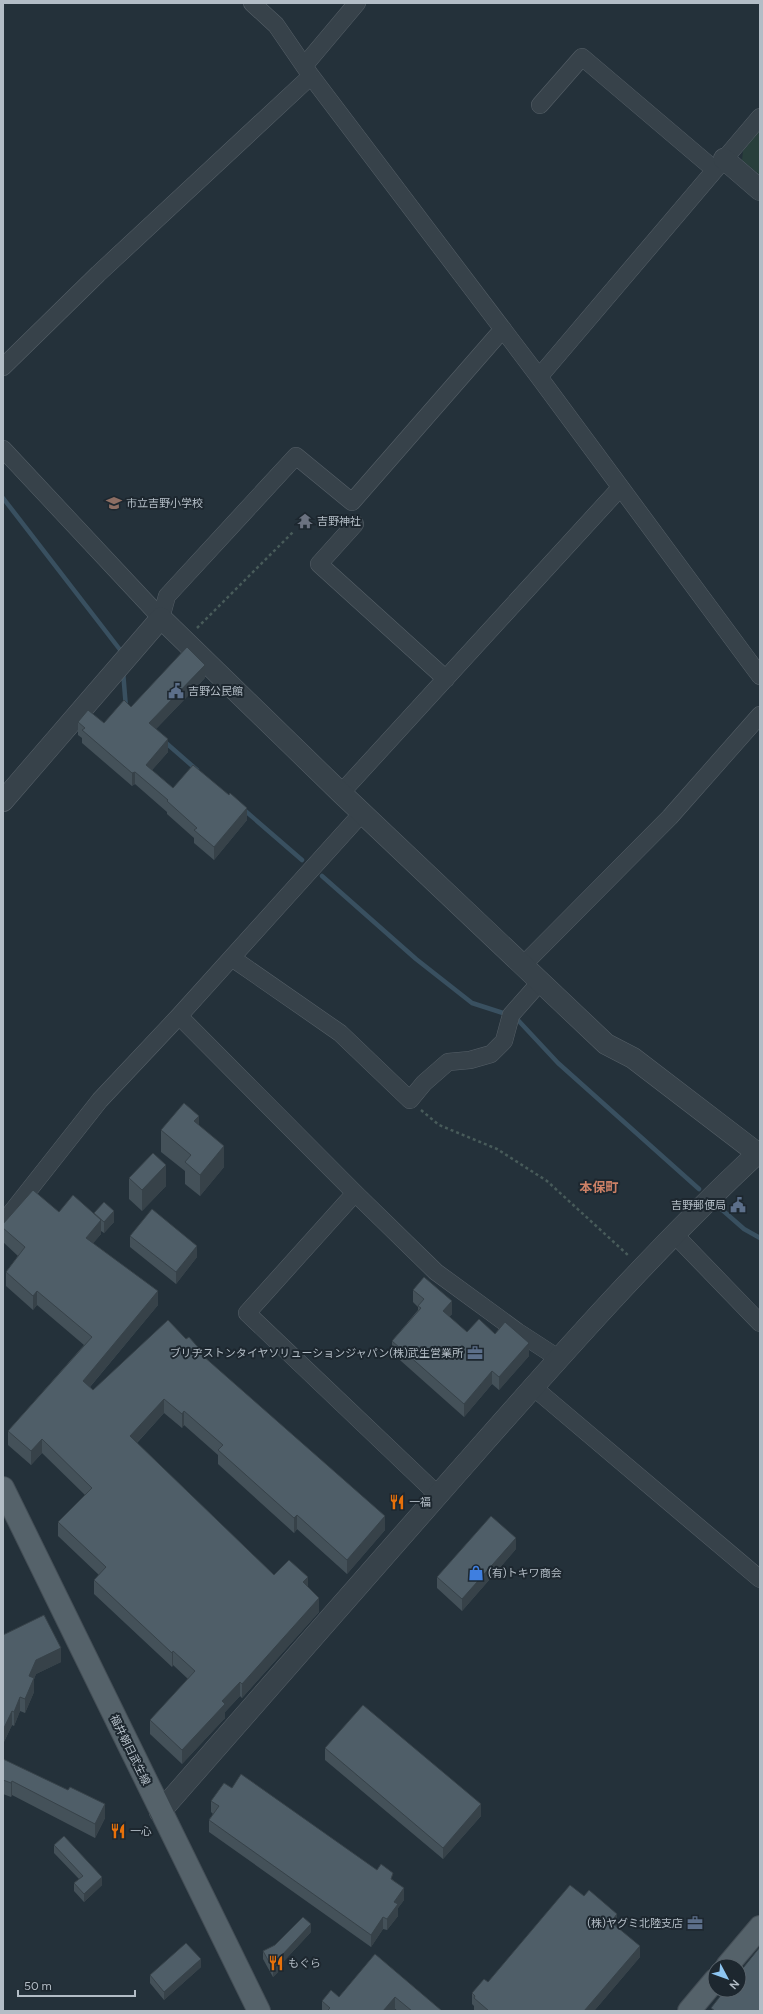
<svg xmlns="http://www.w3.org/2000/svg" width="763" height="2014" font-family="Figtree,'Noto Sans JP',sans-serif">
	<rect width="100%" height="100%" fill="#24313a"/>
	<!-- green -->
	<path fill="#293f3c" d="M 760,130 L 760,175 L 742,160 L 743,151 Z"/>
	<g fill="none" stroke-linecap="round" stroke-linejoin="round">
		<!-- stream -->
		<path stroke="#395060" stroke-width="4.5" d="M 3,498 L 121,651 L 121,654
			M 123,671 L 126,708
			M 165,742 L 197,770
			M 242,808 L 302,860
			M 322,876 L 416,959 L 472,1003 L 503,1013
			M 516,1018 L 558,1063 L 699,1189
			M 720,1208 L 744,1229 L 760,1238"/>
		<defs>
			<path id="minor" d="M 252,3 L 276,25 L 311,76 L 539,377 L 760,676
				M 304,66 L 357,3
				M 540,105 L 582,57 L 715,170
				M 3,367 L 98,274 L 311,76
				M 539,377 L 760,117
				M 3,449 L 161,618
				M 355,524 L 319,564 L 446,679
				M 161,618 L 167,596 L 296,456 L 352,502 L 503,329
				M 341,793 L 620,488
				M 232,958 L 340,1033 L 410,1100 L 424,1083 L 448,1062 L 470,1060 L 491,1054 L 504,1041 L 511,1015 L 541,981
				M 524,964 L 670,817 L 760,715
				M 179,1016 L 355,1193 L 436,1272 L 518,1332 L 558,1358
				M 355,1193 L 247,1313 L 438,1495
				M 3,1223 L 100,1100 L 179,1016 L 363,812
				M 674,1234 L 760,1323
				M 533,1387 L 760,1579"/>
			<path id="tertiary" d="M 724,159 L 760,190
				M 3,801 L 161,618 L 341,793 L 606,1044 L 633,1058 L 757,1153
				M 160,1812 C 260,1698 359,1584 459,1471 C 556,1361 653,1250 760,1151"/>
			<path id="primary" d="M 3,1488 L 259,2011
				M 727,1966 L 760,1927
				M 689,2011 L 715,1980"/>
		</defs>
		<!-- minor casing -->
		<use href="#minor" stroke="#566068" stroke-width="18"/>
		<!-- tertiary casing -->
		<use href="#tertiary" stroke="#566068" stroke-width="22"/>
		<!-- primary casing -->
		<use href="#primary" stroke="#444e56" stroke-width="24"/>
		<!-- path -->
		<path stroke="#485b5a" stroke-width="2.5" stroke-dasharray="3 3" stroke-linecap="butt" d="M 197,628 L 293,532
			M 421,1110 L 439,1125 L 497,1149 L 547,1181 L 629,1256"/>
		<!-- minor -->
		<use href="#minor" stroke="#37424a" stroke-width="17"/>
		<!-- tertiary -->
		<use href="#tertiary" stroke="#37424a" stroke-width="21"/>
		<!-- primary -->
		<use href="#primary" stroke="#55626a" stroke-width="22"/>
	</g>
	<!-- wall -->
	<path fill="#445159" d="M 205,678 L 156,729 L 168,752 L 152,770 L 173,788 L 247,820 L 214,860 L 194,843 L 194,838 L 167,814 L 167,812 L 135,784 L 132,786 L 82,743 L 82,738 L 78,735 L 78,722 L 104,723 L 131,707 Z
		M 199,1125 L 224,1167 L 200,1196 L 185,1184 L 185,1171 L 161,1152 L 161,1130 Z
		M 129,1178 L 166,1186 L 142,1211 L 129,1199 Z
		M 59,1212 L 94,1214 L 114,1222 L 104,1233 L 101,1231 L 101,1234 L 93,1243 L 158,1305 L 90,1387 L 93,1390 L 186,1339 L 385,1530 L 347,1574 L 297,1529 L 294,1533 L 218,1464 L 218,1455 L 184,1425 L 182,1428 L 164,1413 L 137,1443 L 274,1575 L 308,1587 L 319,1612 L 242,1698 L 240,1696 L 225,1712 L 225,1718 L 182,1764 L 150,1734 L 150,1720 L 188,1679 L 173,1665 L 172,1667 L 94,1594 L 94,1580 L 99,1575 L 58,1536 L 58,1522 L 85,1495 L 42,1453 L 31,1465 L 8,1445 L 8,1431 L 84,1345 L 37,1305 L 33,1310 L 6,1286 L 6,1272 L 18,1256 L 3,1242 L 3,1224 Z
		M 130,1236 L 197,1257 L 176,1284 L 130,1247 Z
		M 413,1290 L 452,1314 L 449,1317 L 467,1332 L 495,1334 L 529,1356 L 499,1390 L 492,1384 L 464,1417 L 392,1353 L 392,1341 L 418,1310 L 418,1307 L 413,1302 Z
		M 516,1549 L 462,1611 L 437,1588 L 437,1577 Z
		M 3,1635 L 61,1662 L 36,1674 L 34,1679 L 34,1692 L 25,1713 L 20,1711 L 14,1726 L 12,1725 L 3,1744 Z
		M 325,1748 L 481,1816 L 443,1859 L 325,1760 Z
		M 3,1759 L 105,1818 L 95,1838 L 12,1795 L 11,1797 L 3,1794 Z
		M 232,1788 L 377,1870 L 393,1880 L 404,1900 L 398,1908 L 398,1916 L 387,1930 L 383,1929 L 371,1947 L 209,1832 L 209,1820 L 213,1814 L 211,1812 L 211,1801 Z
		M 54,1845 L 102,1885 L 84,1902 L 74,1891 L 74,1883 L 79,1879 L 54,1853 Z
		M 617,1926 L 640,1957 L 594,2011 L 475,2011 L 474,2010 L 474,2006 L 472,2004 L 472,1993 L 488,1982 Z
		M 311,1932 L 284,1961 L 284,1966 L 273,1977 L 263,1959 L 263,1951 Z
		M 375,1954 L 442,2011 L 398,2011 L 395,2009 L 393,2011 L 322,2011 L 322,2001 L 339,1997 Z
		M 201,1967 L 164,2000 L 150,1983 L 150,1975 Z"/>
	<!-- shaded-wall -->
	<path fill="#374249" d="M 205,665 L 205,678 L 149,736 L 149,723 Z
		M 168,739 L 168,752 L 146,777 L 146,765 Z
		M 135,772 L 135,784 L 132,786 L 132,773 Z
		M 247,808 L 247,820 L 214,860 L 214,847 Z
		M 199,1116 L 199,1137 L 194,1121 Z
		M 224,1146 L 224,1167 L 200,1196 L 200,1175 Z
		M 166,1165 L 166,1186 L 142,1211 L 142,1190 Z
		M 114,1211 L 114,1222 L 104,1233 L 104,1222 Z
		M 101,1220 L 101,1234 L 86,1252 L 86,1238 Z
		M 197,1246 L 197,1257 L 176,1284 L 176,1272 Z
		M 37,1291 L 37,1305 L 33,1310 L 33,1296 Z
		M 158,1291 L 158,1305 L 83,1395 L 83,1381 Z
		M 452,1301 L 452,1314 L 443,1324 L 443,1311 Z
		M 529,1343 L 529,1356 L 499,1390 L 499,1377 Z
		M 492,1371 L 492,1384 L 464,1417 L 464,1404 Z
		M 164,1399 L 164,1413 L 130,1450 L 130,1436 Z
		M 184,1411 L 184,1425 L 182,1428 L 182,1414 Z
		M 42,1439 L 42,1453 L 31,1465 L 31,1451 Z
		M 297,1515 L 297,1529 L 294,1533 L 294,1518 Z
		M 385,1516 L 385,1530 L 347,1574 L 347,1560 Z
		M 516,1538 L 516,1549 L 462,1611 L 462,1599 Z
		M 308,1577 L 308,1591 L 303,1582 Z
		M 319,1598 L 319,1612 L 242,1698 L 242,1684 Z
		M 61,1648 L 61,1662 L 36,1674 L 34,1679 L 34,1692 L 25,1713 L 25,1699 L 29,1676 L 36,1660 Z
		M 173,1651 L 173,1665 L 172,1667 L 172,1653 Z
		M 240,1682 L 240,1696 L 225,1712 L 225,1718 L 182,1764 L 182,1750 L 222,1701 Z
		M 20,1697 L 20,1711 L 14,1726 L 14,1712 Z
		M 12,1711 L 12,1725 L 3,1744 L 3,1730 Z
		M 12,1781 L 12,1795 L 11,1797 L 11,1783 Z
		M 105,1804 L 105,1818 L 95,1838 L 95,1824 Z
		M 481,1804 L 481,1816 L 443,1859 L 443,1848 Z
		M 102,1877 L 102,1885 L 84,1902 L 84,1894 Z
		M 404,1888 L 404,1900 L 398,1908 L 398,1916 L 387,1930 L 387,1919 L 394,1902 Z
		M 617,1914 L 617,1926 L 611,1933 L 611,1922 Z
		M 383,1917 L 383,1929 L 371,1947 L 371,1935 Z
		M 311,1924 L 311,1932 L 284,1961 L 284,1966 L 273,1977 L 273,1969 L 282,1955 Z
		M 640,1946 L 640,1957 L 594,2011 L 584,2011 Z
		M 201,1959 L 201,1967 L 164,2000 L 164,1992 Z
		M 395,1997 L 395,2009 L 393,2011 L 383,2011 Z"/>
	<!-- building -->
	<path fill="#4f5e68" stroke="#374249" d="M 187,647 L 205,665 L 149,723 L 168,739 L 146,765 L 173,788 L 193,765 L 229,795 L 230,793 L 247,808 L 214,847 L 194,830 L 197,828 L 167,801 L 168,800 L 135,772 L 132,773 L 82,730 L 85,728 L 78,722 L 88,710 L 104,723 L 124,700 L 131,707 Z
		M 184,1103 L 199,1116 L 194,1121 L 224,1146 L 200,1175 L 185,1162 L 191,1155 L 161,1130 Z
		M 153,1153 L 166,1165 L 142,1190 L 129,1178 Z
		M 33,1190 L 59,1212 L 73,1195 L 101,1220 L 86,1238 L 158,1291 L 83,1381 L 93,1390 L 168,1320 L 186,1339 L 189,1337 L 203,1353 L 202,1355 L 385,1516 L 347,1560 L 297,1515 L 294,1518 L 218,1450 L 223,1445 L 184,1411 L 182,1414 L 164,1399 L 130,1436 L 274,1575 L 289,1560 L 308,1577 L 303,1582 L 319,1598 L 242,1684 L 240,1682 L 222,1701 L 225,1704 L 182,1750 L 150,1720 L 195,1671 L 173,1651 L 172,1653 L 94,1580 L 106,1567 L 58,1522 L 92,1488 L 42,1439 L 31,1451 L 8,1431 L 92,1337 L 37,1291 L 33,1296 L 6,1272 L 25,1247 L 3,1228 L 3,1224 Z
		M 104,1202 L 114,1211 L 104,1222 L 94,1213 Z
		M 152,1209 L 197,1246 L 176,1272 L 130,1236 Z
		M 424,1277 L 452,1301 L 443,1311 L 467,1332 L 479,1319 L 495,1334 L 505,1322 L 529,1343 L 499,1377 L 492,1371 L 464,1404 L 392,1341 L 421,1308 L 418,1306 L 424,1299 L 413,1290 Z
		M 491,1516 L 516,1538 L 462,1599 L 437,1577 Z
		M 44,1615 L 61,1648 L 36,1660 L 29,1676 L 34,1678 L 25,1699 L 20,1697 L 14,1712 L 12,1711 L 3,1730 L 3,1635 Z
		M 363,1705 L 481,1804 L 443,1848 L 325,1748 Z
		M 3,1759 L 68,1790 L 70,1787 L 105,1804 L 95,1824 L 12,1781 L 11,1783 L 3,1780 Z
		M 241,1774 L 377,1870 L 381,1864 L 393,1873 L 391,1879 L 404,1888 L 394,1902 L 398,1904 L 387,1919 L 383,1917 L 371,1935 L 209,1820 L 219,1806 L 211,1801 L 224,1783 L 232,1788 Z
		M 64,1836 L 102,1877 L 84,1894 L 74,1883 L 83,1876 L 54,1845 Z
		M 570,1885 L 584,1896 L 589,1890 L 617,1914 L 611,1922 L 640,1946 L 584,2011 L 489,2011 L 474,1998 L 475,1996 L 472,1993 L 484,1979 L 488,1982 Z
		M 303,1917 L 311,1924 L 282,1955 L 284,1958 L 273,1969 L 263,1951 L 275,1945 Z
		M 186,1943 L 201,1959 L 164,1992 L 150,1975 Z
		M 760,1947 L 760,2011 L 715,2011 L 711,2008 L 725,1990 L 739,1990 L 739,1973 Z
		M 375,1954 L 442,2011 L 412,2011 L 395,1997 L 383,2011 L 327,2011 L 330,2008 L 322,2001 L 331,1990 L 339,1997 Z"/>
	<!-- icons -->
	<defs>
		<symbol id="school-bare" viewBox="-9 -9 18 18"><path d="M0-5L7-2L0 1L-7-2ZM-4 1L0 2.5L4 1V4Q0 6-4 4Z" fill="#8d6e63" stroke="#1d272f" stroke-width="2.5" paint-order="stroke"/></symbol>
		<symbol id="temple-bare" viewBox="-9 -9 18 18"><path d="M0-6L5-2H3V0L6.5 2.5H4V6H1.5V3h-3V6H-4V2.5H-6.5L-3 0V-2H-5Z" fill="#6b7280" stroke="#1d272f" stroke-width="2.5" paint-order="stroke"/></symbol>
		<symbol id="civic-bare" viewBox="-9 -9 18 18"><path d="M-.6-6.5H3V-4.5H.6V-3L4-1V1h2V6H-6V1h2V-1L-.6-3ZM-1.2 2.5V6h2.4V2.5Z" fill="#5c6f8a" stroke="#1d272f" stroke-width="2.5" paint-order="stroke"/></symbol>
		<symbol id="office-bare" viewBox="-9 -9 18 18"><path d="M-6-3h4V-5.5h4V-3h4V5H-6ZM-1-4.5V-3h2v-1.5ZM-6 0V1H6V0Z" fill="#5c6f8a" stroke="#1d272f" stroke-width="2.5" paint-order="stroke"/></symbol>
		<symbol id="restaurant-bare" viewBox="-9 -9 18 18"><path d="M-5-6h1v4h1v-4h1v4h1v-4h1v5L-1.5 .5V6h-2V.5L-5-1ZM5-6V6H3V1.5H1.5Q1.5-4 5-6Z" fill="#e8710a" stroke="#1d272f" stroke-width="2.5" paint-order="stroke"/></symbol>
		<symbol id="shop-bare" viewBox="-9 -9 18 18"><path d="M-5-2.5h2.3a2.7 3.5 0 0 1 5.4 0H5L5.5 6h-11ZM-1.5-2.5h3a1.5 2.3 0 0 0-3 0Z" fill="#3f7fe0" stroke="#1d272f" stroke-width="2.5" paint-order="stroke"/></symbol>
	</defs>
	<g fill-rule="evenodd">
		<use href="#school-bare" x="103" y="492" width="22" height="22"/>
		<use href="#temple-bare" x="294" y="510" width="22" height="22"/>
		<use href="#civic-bare" x="165" y="680" width="22" height="22"/>
		<use href="#civic-bare" x="727" y="1194" width="22" height="22"/>
		<use href="#office-bare" x="464" y="1342" width="22" height="22"/>
		<use href="#restaurant-bare" x="386" y="1491" width="22" height="22"/>
		<use href="#shop-bare" x="465" y="1562" width="22" height="22"/>
		<use href="#restaurant-bare" x="107" y="1820" width="22" height="22"/>
		<use href="#office-bare" x="684" y="1912" width="22" height="22"/>
		<use href="#restaurant-bare" x="265" y="1952" width="22" height="22"/>
	</g>
	<g text-anchor="middle" dominant-baseline="central" stroke-width="4" stroke-linejoin="round" paint-order="stroke">
		<!-- poi labels -->
		<g font-size="11" fill="#b3bdc6" stroke="#1d272f" text-anchor="start">
			<text x="126" y="503">市立吉野小学校</text>
			<text x="317" y="521">吉野神社</text>
			<text x="188" y="691">吉野公民館</text>
			<text x="726" y="1205" text-anchor="end">吉野郵便局</text>
			<text x="463" y="1353" text-anchor="end">ブリヂストンタイヤソリューションジャパン(株)武生営業所</text>
			<text x="409" y="1502">一福</text>
			<text x="488" y="1573">(有)トキワ商会</text>
			<text x="130" y="1831">一心</text>
			<text x="683" y="1923" text-anchor="end">(株)ヤグミ北陸支店</text>
			<text x="288" y="1963">もぐら</text>
		</g>
		<!-- street labels -->
		<g font-size="11" fill="#b3bdc6" stroke="#1d272f">
			<text transform="translate(130 1750) rotate(64)">福井朝日武生線</text>
		</g>
		<!-- quarter labels -->
		<g font-size="13" font-weight="bold" fill="#cd8166" stroke="#1d272f">
			<text x="599" y="1187">本保町</text>
		</g>
	</g>
	<!-- border -->
	<rect width="763" height="2014" fill="none" stroke="#b3bdc6" stroke-width="8"/>
	<!-- north arrow -->
	<g transform="translate(727 1978) rotate(131)"><circle r="19" fill="#1d272f" stroke="#59636b"/>
	<path d="M0-3L7 15L0 10L-7 15Z" fill="#8dc5f1"/>
	<text y="-6" font-size="11" font-weight="bold" text-anchor="middle" fill="#b3bdc6">N</text>
	</g>
	<!-- scale -->
	<path d="M18 1990v6h117v-6" fill="none" stroke="#b3bdc6" stroke-width="2"/>
	<text x="24" y="1990" font-size="12" fill="#b3bdc6" stroke="#1d272f" stroke-width="3" paint-order="stroke">50 m</text>
</svg>
